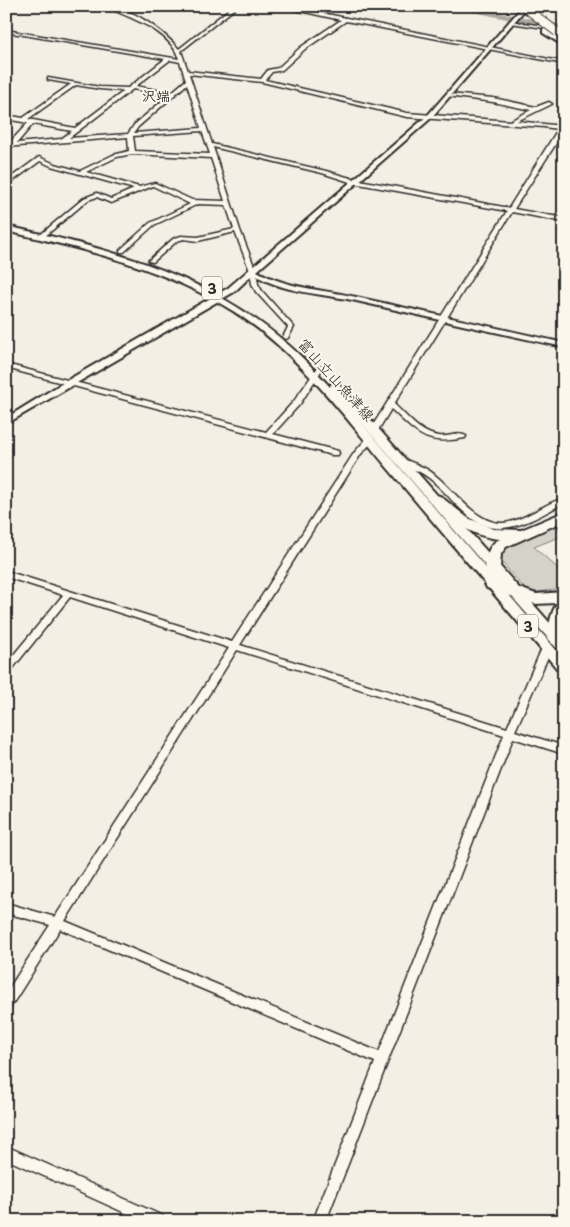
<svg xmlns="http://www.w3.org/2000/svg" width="570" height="1227" font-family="'Playpen Sans','Klee One',sans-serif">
	<rect width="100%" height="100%" fill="#f3efe4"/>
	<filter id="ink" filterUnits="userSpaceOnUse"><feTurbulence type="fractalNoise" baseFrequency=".02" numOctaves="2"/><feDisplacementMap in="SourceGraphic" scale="10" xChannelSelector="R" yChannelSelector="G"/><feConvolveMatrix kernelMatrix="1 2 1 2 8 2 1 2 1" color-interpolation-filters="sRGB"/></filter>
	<g filter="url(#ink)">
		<!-- green -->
		<path fill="#d5d2c9" stroke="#807e7a" d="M 554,525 L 564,535 L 534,547 L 564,574 L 564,589 L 528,593 L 500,560 L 501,548 Z"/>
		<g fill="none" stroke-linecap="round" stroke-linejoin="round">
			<!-- river -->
			<path fill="#aca9a2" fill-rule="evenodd" d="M 445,6 L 465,6 L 564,25 L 564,31 Z"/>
			<defs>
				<path id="minor" d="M 104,6 C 130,6 162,30 179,49 L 233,6 L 238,6 L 181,51 L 188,71 L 261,79 L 268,70 L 278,68 L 301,47 L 341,20 L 277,6 L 287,6 L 564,62 L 564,64 L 346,21 L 305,49 L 282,70 L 272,72 L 265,80 L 407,113 L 510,121 L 531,110 L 493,102 L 447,96 L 447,94 L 449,94 L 493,98 L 536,107 L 549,102 L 552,104 L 517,121 L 562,126 L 564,127 L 564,131 L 514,209 L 564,218 L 564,222 L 512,212 L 394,404 C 407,416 420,434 439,436 C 448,438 458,431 466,436 L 465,438 C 425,446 418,434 391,409 L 377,432 L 374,432 L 370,430 L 507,211 L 353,183 L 322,173 L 213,147 L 240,230 L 256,271 L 258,284 L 262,291 L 294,327 L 288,338 L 286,339 L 283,337 L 288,327 L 256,292 L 252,284 L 250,271 L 235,232 L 198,241 L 184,239 L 177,241 L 153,262 L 148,261 L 173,239 L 181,236 L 198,237 L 234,229 L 226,205 L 198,204 L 154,225 L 124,252 L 120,252 L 120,250 L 150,223 L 190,204 L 153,186 L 111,203 L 97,197 L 88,200 L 44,237 L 40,237 L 40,235 L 84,198 L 97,193 L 111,199 L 134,189 L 51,166 L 40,161 L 6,186 L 6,181 L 39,157 L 55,164 L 80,171 L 113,155 L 129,151 L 128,137 L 6,147 L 6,143 L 12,143 L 12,140 L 28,123 L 6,119 L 6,115 L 23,118 L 71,84 L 48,80 L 48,78 L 100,87 L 128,88 L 165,59 L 6,32 L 6,30 L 179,59 C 170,29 129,18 104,6 ZM 170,60 L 180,62 L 186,80 L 171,93 L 136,86 ZM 189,74 L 262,82 L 407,117 L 544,127 L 558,129 L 509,208 L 354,179 L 326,171 L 212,144 ZM 187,84 L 201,128 L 134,133 L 138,127 ZM 76,85 L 100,89 L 124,91 L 75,128 L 28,119 ZM 133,89 L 168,96 L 134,125 L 128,134 L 69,138 ZM 33,124 L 72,131 L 61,139 L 17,143 ZM 202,131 L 210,154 L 135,151 L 133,136 ZM 132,154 L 211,158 L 225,201 L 192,200 L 155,183 L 139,187 L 86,172 L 117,157 Z
					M 509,21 L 564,29 L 564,31 L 511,23 Z
					M 6,364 L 266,432 L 294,401 L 318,367 L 322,367 L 323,368 L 300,404 L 273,434 L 338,451 L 339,453 L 338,455 L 332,455 L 6,368 Z
					M 367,438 L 370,438 L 374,440 L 361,454 L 240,645 L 507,728 L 542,648 L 544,646 L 550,646 L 552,648 L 515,731 L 564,746 L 564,754 L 513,738 L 326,1221 L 313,1221 L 375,1062 L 60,929 L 10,1008 L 6,1009 L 6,993 L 50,925 L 6,913 L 6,903 L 55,917 L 229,648 L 70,597 L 9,673 L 6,674 L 6,664 L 63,595 L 6,577 L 6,571 L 232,642 L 354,453 ZM 237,650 L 504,735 L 379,1052 L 65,921 Z
					M 398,459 C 405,459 411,462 416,464 C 423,467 431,471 436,476 C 455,491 477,525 504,523 C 526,520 543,504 564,498 L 564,503 C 545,513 525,526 503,528 C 470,531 452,495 429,478 C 420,471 409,467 398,463 L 397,461 Z
					M 556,516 L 564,521 L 564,529 L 561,528 L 552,519 Z
					M 6,1146 L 163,1216 L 164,1221 L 143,1221 L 6,1159 Z"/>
				<path id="tertiary" d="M 523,6 L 528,6 L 431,118 L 257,271 C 289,289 321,289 356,297 C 425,312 494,327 564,343 L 564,347 C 493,332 422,316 352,300 C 318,293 284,293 253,274 L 234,292 L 6,424 L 6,418 L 66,381 L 228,288 L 427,116 Z"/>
				<path id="primary" d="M 6,226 C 133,254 242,284 330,387 L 331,384 L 339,384 L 564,639 L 564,653 L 559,651 L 353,413 L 564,659 L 564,673 L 559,671 C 502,603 444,535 386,466 C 340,411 295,350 233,311 C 164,268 85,249 6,231 Z"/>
				<path id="motorway" d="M 543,29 L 549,29 L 564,40 L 564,46 L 543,33 Z
					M 435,495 L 440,496 L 468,518 L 493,529 L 521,530 L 564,512 L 564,521 L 506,547 L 501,554 L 499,581 L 536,594 L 564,592 L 562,644 L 552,644 C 545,632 551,613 557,603 L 535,604 L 487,588 L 485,584 C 486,569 483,546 500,539 C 472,537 451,520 430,502 L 428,499 Z"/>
			</defs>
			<!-- minor casing -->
			<use href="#minor" stroke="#2b2b2b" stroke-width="3"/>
			<!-- tertiary casing -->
			<use href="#tertiary" stroke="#2b2b2b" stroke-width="4"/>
			<!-- primary casing -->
			<use href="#primary" stroke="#2b2b2b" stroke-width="4"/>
			<!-- motorway casing -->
			<use href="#motorway" stroke="#2b2b2b" stroke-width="4"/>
			<!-- minor -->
			<use href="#minor" fill="#fbf7ec" fill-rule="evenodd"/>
			<!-- tertiary -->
			<use href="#tertiary" fill="#fbf7ec" fill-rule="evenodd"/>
			<!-- primary -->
			<use href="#primary" fill="#fbf7ec" fill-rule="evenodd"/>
			<!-- motorway -->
			<use href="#motorway" fill="#fbf7ec" fill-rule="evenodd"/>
			<defs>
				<path id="motorway-bridge" d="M 523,6 L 557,32"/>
			</defs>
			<!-- motorway-bridge casing -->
			<use href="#motorway-bridge" stroke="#2b2b2b" stroke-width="10" stroke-linecap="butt"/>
			<!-- motorway-bridge -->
			<use href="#motorway-bridge" stroke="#fbf7ec" stroke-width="8"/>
		</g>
	</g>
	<g text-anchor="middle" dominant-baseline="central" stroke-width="4" stroke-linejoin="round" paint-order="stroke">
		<!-- far-neighbourhood labels -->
		<g font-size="14" font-weight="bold" fill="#2b2b2b" stroke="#fbf7ec">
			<text x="156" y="95">沢端</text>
		</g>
		<!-- shield labels -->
		<g fill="#fbf7ec" stroke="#696865" stroke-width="1">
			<rect x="202" y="276.5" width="20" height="23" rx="4"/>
			<rect x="518" y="614.5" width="20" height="23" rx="4"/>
		</g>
		<g font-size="14" font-weight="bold" fill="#2b2b2b">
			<text x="212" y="288">3</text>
			<text x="528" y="626">3</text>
		</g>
		<!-- street labels -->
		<g font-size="15" fill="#2b2b2b" stroke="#fbf7ec">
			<text transform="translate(337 379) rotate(48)">富山立山魚津線</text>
		</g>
	</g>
	<!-- margin -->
	<rect width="570" height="1227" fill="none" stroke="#fbf7ec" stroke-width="25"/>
	<rect x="12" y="12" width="545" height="1202" fill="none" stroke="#2b2b2b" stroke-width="2" filter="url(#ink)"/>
</svg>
